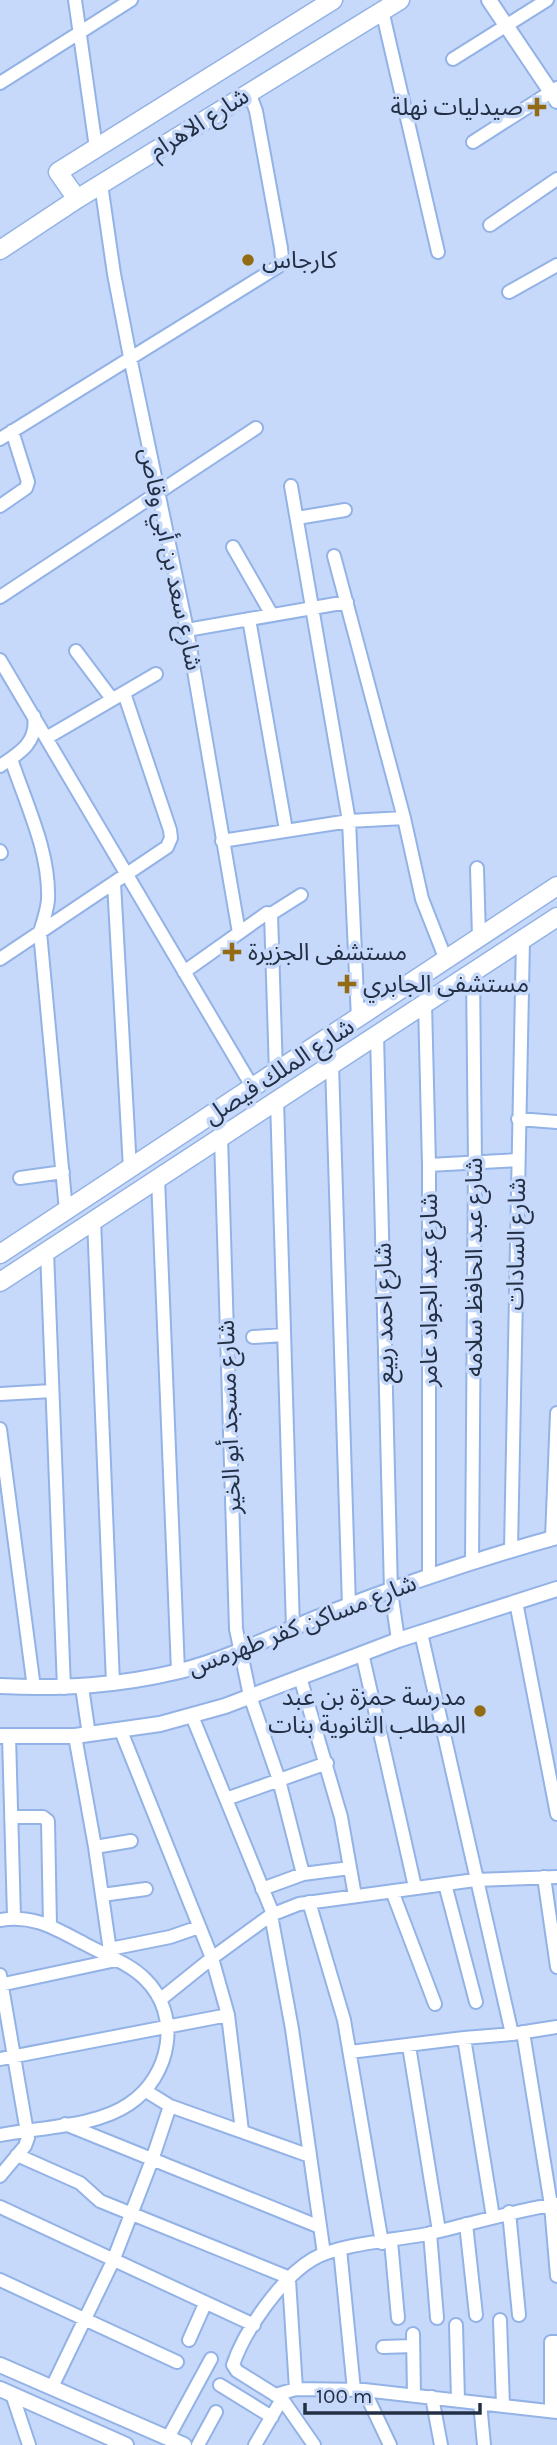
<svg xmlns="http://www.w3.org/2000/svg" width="557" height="2445" font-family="Karla,'Noto Sans Arabic',sans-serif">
	<rect width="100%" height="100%" fill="#c6d9fa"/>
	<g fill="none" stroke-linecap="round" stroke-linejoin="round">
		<defs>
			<path id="minor" d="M 75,0 L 96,148
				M 382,10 L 438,252
				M 453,59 L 547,0
				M 0,83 L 131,0
				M 473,142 L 557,88
				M 101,184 L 114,274 L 130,357 L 187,630 L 239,933
				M 490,225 L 557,179
				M 509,292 L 557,265
				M 0,439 L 279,266 L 282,258 L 281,248 L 256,111 L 249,92
				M 291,486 L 349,821 L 358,1019
				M 0,506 L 26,488 L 28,482 L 12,431
				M 297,518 L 345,510
				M 233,547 L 272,615
				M 334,556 L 404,818 L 422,899 L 446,960
				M 0,597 L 256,428
				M 249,619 L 286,830
				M 187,630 L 347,602
				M 76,651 L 112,699
				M 0,660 L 253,1088
				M 48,737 L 156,674
				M 11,759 C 26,804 50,852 48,900 C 47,911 43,922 40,932 L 66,1211
				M 0,766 C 20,753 38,742 34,716
				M 222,841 L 349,821 L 404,818
				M 0,851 L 1,853
				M 477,868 L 479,937
				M 114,883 L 130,1169
				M 271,914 L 301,895
				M 0,959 L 167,847 L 171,838 L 170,830 L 124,693
				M 184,972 L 267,913 L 271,914 L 276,1073
				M 425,1003 L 429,1165 L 429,1577
				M 377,1035 L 391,1591 L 398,1640
				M 332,1064 L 349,1606
				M 277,1100 L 293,1628
				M 518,1119 L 557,1122
				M 221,1137 L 236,1629 L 250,1696 L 279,1780 L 303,1874
				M 429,1165 L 517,1160
				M 20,1178 L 63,1172
				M 158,1178 L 178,1671
				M 94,1220 L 113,1683
				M 47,1251 L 64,1688
				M 253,1337 L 284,1335
				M 0,1394 L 52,1391
				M 0,1429 L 34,1688
				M 552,1538 L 557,1413
				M 511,1549 L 523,939
				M 472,1562 L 475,1163 L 473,972
				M 516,1602 L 557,1814
				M 421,1633 L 512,2034
				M 362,1653 L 415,1887
				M 300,1677 L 341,1817 L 355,1896
				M 82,1687 L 89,1735
				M 192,1716 L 273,1914
				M 121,1731 L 212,1958 L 228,2015 L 242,2131
				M 9,1736 L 14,1917
				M 75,1736 L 95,1847 L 111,1958
				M 226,1799 L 327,1763
				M 11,1817 L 43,1817 L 48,1821 L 50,1926
				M 95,1847 L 131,1841
				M 544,1877 L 557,1967
				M 445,1884 L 476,2002
				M 262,1889 L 303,1874 L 350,1868
				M 392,1891 L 435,2004
				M 102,1895 L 146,1889
				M 309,1902 L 344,2020 L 382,2243
				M 271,1915 L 292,2029 L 324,2254
				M 0,1920 C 34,1914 56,1929 85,1944 C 105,1955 129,1963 145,1979 C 182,2015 171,2076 129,2104 C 96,2127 40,2127 0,2135
				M 110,1949 L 170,1937 L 199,1927
				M 0,1975 L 28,2138 L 25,2146 L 0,2176
				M 0,1985 L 116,1960
				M 161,1999 L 212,1958 L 271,1915 L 299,1904 L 475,1880 L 557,1877
				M 523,2032 L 551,2205 L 557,2276
				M 464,2038 L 493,2217
				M 409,2046 L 439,2231
				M 350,2052 L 464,2038 L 512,2034 L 557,2027
				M 0,2059 L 228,2015
				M 146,2091 L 170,2106 L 310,2156
				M 65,2124 L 320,2227
				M 17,2155 L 80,2183 L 100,2201 L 290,2278
				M 0,2207 L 254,2325
				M 509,2212 L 519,2315
				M 466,2224 L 476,2315
				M 430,2233 L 437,2318
				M 391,2241 L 398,2318
				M 340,2249 L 354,2390
				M 0,2280 L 177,2362
				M 289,2280 L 296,2389
				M 500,2320 L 503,2406
				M 456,2325 L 458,2400
				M 413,2334 L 414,2395
				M 189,2340 L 205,2304
				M 383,2347 L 413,2346
				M 220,2385 L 272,2417
				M 52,2387 L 113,2261 L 152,2160 L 170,2106
				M 364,2390 L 390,2445
				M 12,2394 L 29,2445
				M 275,2395 L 296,2389 L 364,2390 L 557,2412
				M 432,2397 L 441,2445
				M 480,2403 L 484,2445
				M 551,2411 L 551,2342 L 557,2342
				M 168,2438 L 211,2359
				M 198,2445 L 216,2412
				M 255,2445 L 282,2399
				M 314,2445 L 282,2399 L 237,2371 L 233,2365 C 244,2331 282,2277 313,2259 C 338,2244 396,2240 427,2234 C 471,2224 513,2211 557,2204"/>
			<path id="tertiary" d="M 489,0 L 557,101
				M 0,1686 C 63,1689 118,1686 180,1671 C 232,1658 280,1632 329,1613 C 404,1584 480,1558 557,1537
				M 0,1736 L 75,1736 L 160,1724 L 225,1706 L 398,1640 L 557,1589
				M 0,2365 L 184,2445
				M 0,2389 L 126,2445"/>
			<path id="primary" d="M 77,199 L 58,172 L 333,0
				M 0,250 L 77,199 L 400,0
				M 0,1254 L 557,886
				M 0,1282 L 557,917"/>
		</defs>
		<!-- minor casing -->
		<use href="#minor" stroke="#93b2e6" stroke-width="16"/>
		<!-- tertiary casing -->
		<use href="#tertiary" stroke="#93b2e6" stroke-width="18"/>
		<!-- primary casing -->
		<use href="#primary" stroke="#93b2e6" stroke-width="21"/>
		<!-- minor -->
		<use href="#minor" stroke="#fff" stroke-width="12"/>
		<!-- tertiary -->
		<use href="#tertiary" stroke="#fff" stroke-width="14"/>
		<!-- primary -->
		<use href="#primary" stroke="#fff" stroke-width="18"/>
	</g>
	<!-- markers -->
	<g fill="#936b14" stroke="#c6d9fa" stroke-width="2.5">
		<path d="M533.5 96.5h7v7h7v7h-7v7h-7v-7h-7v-7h7z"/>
		<circle cx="248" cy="260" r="7"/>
		<path d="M228.5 941.5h7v7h7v7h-7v7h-7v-7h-7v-7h7z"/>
		<path d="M343.5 973.5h7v7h7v7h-7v7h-7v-7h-7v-7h7z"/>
		<circle cx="480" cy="1711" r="7"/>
	</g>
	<g text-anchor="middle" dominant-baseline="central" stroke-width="7" stroke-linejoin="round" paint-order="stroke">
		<!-- poi labels -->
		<g font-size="24" fill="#232f44" stroke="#c6d9fa" text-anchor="start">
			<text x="523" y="107" text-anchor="end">صيدليات نهلة</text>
			<text x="262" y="260">كارجاس</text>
			<text x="248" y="952">مستشفى الجزيرة</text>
			<text x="363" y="984">مستشفى الجابري</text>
			<text x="466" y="1697" text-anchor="end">مدرسة حمزة بن عبد<tspan x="466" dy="28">المطلب الثانوية بنات</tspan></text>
		</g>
		<!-- street labels -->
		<g font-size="24" fill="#232f44" stroke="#c6d9fa">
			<text transform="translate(199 123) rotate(-32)">شارع الاهرام</text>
			<text transform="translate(171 559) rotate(78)">شارع سعد بن أبي وقاص</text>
			<text transform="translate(279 1071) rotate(-33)">شارع الملك فيصل</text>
			<text transform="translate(516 1244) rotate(-89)">شارع السادات</text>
			<text transform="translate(474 1267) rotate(-90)">شارع عبد الحافظ سلامه</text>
			<text transform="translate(429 1290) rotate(-90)">شارع عبد الجواد عامر</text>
			<text transform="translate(384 1313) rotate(-91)">شارع احمد ربيع</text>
			<text transform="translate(229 1417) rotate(-92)">شارع مسجد أبو الخير</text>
			<text transform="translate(302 1625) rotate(-21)">شارع مساكن كفر طهرمس</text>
		</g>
	</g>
	<!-- scale -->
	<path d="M305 2403v10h175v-10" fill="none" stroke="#232f44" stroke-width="3.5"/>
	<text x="316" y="2403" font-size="21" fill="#232f44" stroke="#c6d9fa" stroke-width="5" paint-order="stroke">100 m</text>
</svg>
